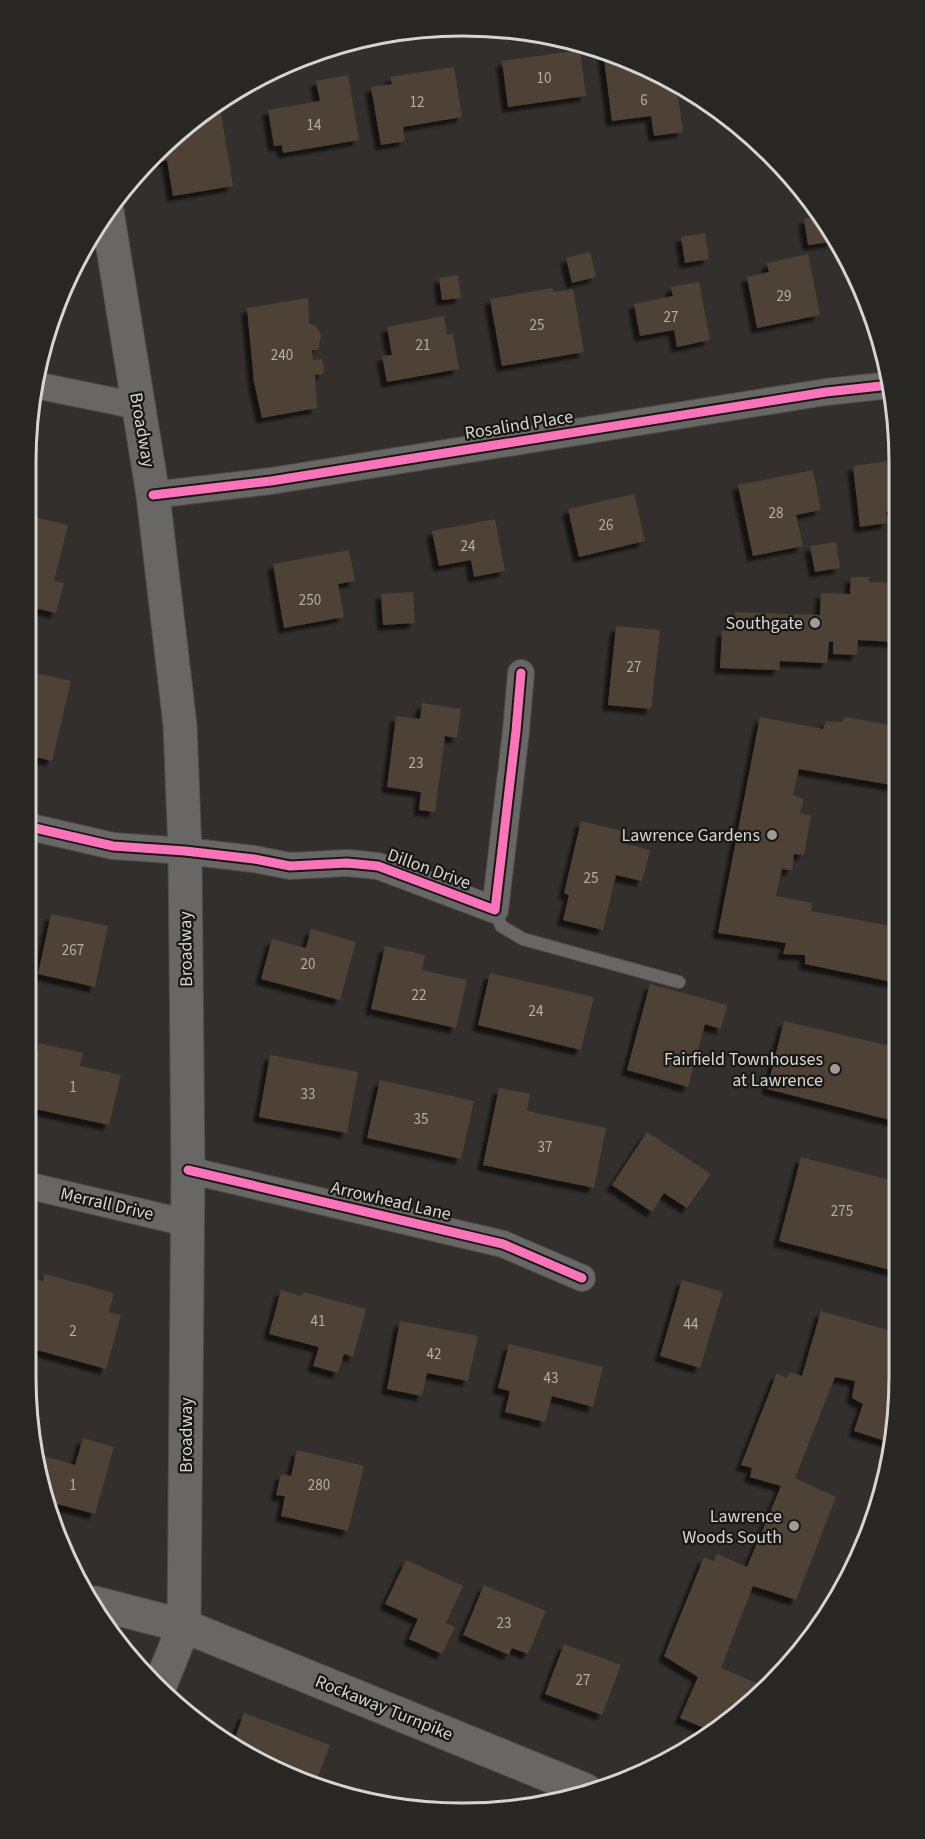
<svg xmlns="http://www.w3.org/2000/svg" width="925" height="1839" font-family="'Source Sans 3',sans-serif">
	<defs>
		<filter id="shadow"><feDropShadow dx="-5.5" dy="5.5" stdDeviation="1.5" flood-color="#0009"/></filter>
	</defs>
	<rect width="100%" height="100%" fill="#322f2c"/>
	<!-- building -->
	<path fill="#4d4334" filter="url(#shadow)" d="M 580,50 L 586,96 L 508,107 L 502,61 Z
		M 603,51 L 655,70 L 676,83 L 683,132 L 654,136 L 651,116 L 612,121 Z
		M 454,67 L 462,117 L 403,127 L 405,141 L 381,145 L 371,87 L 392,84 L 390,77 Z
		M 348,75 L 359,140 L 283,153 L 282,145 L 274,146 L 268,110 L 320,101 L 316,81 Z
		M 219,102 L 233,186 L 173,196 L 167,160 L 160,162 L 158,152 L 174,134 Z
		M 821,216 L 831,234 L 832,242 L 808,245 L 804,219 Z
		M 705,233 L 709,259 L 685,263 L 681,237 Z
		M 590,252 L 596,277 L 572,283 L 566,258 Z
		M 808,254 L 820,315 L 757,328 L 747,277 L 769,272 L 767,263 Z
		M 458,275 L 461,298 L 442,300 L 439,278 Z
		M 699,282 L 710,340 L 677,347 L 674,330 L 640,336 L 634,304 L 673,296 L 671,287 Z
		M 552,288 L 554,292 L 573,289 L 584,352 L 502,366 L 490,299 Z
		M 308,298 L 309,323 L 317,327 L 321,336 L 318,350 L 312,350 L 313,360 L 321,359 L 324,364 L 323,374 L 315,375 L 317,408 L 262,418 L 254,382 L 247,308 Z
		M 444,316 L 447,335 L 453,334 L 459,369 L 387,382 L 382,356 L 392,355 L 387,327 Z
		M 896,460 L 896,510 L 886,512 L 887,523 L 860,527 L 853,466 Z
		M 813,470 L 821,510 L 796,515 L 803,546 L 753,556 L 738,485 Z
		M 634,494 L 645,541 L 579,557 L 568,509 Z
		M 26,515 L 68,525 L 54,581 L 64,583 L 56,613 L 26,606 Z
		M 495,519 L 505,571 L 474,577 L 471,560 L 439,566 L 432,531 Z
		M 836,542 L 840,568 L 815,572 L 810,546 Z
		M 349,550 L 355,581 L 338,584 L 344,617 L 284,628 L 273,564 Z
		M 851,577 L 869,577 L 869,582 L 896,583 L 896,642 L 858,640 L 857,655 L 833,654 L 833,642 L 829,641 L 827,663 L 780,661 L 779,670 L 720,668 L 722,631 L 734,631 L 735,612 L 820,615 L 821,593 L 850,594 Z
		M 413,592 L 415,623 L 383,625 L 381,594 Z
		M 616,626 L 660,630 L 651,709 L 608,705 Z
		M 26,671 L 71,681 L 52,761 L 27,755 L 29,742 L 26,742 Z
		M 422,703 L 461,709 L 457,738 L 445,736 L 435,812 L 419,810 L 421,792 L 387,787 L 396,716 L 420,719 Z
		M 760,717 L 823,729 L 826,721 L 842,722 L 845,717 L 897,726 L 897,786 L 799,769 L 793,795 L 804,799 L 800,813 L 811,816 L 804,855 L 794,854 L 792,870 L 782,869 L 776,896 L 812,903 L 811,911 L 897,927 L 897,983 L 805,964 L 805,955 L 783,954 L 786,943 L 718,933 Z
		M 581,821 L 621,831 L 619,842 L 650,850 L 642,881 L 616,875 L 603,930 L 563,920 L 569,895 L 564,893 Z
		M 51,914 L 108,926 L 95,987 L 38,974 Z
		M 311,929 L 356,942 L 340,1000 L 261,979 L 272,939 L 306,948 Z
		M 385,946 L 425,955 L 422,970 L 467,980 L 456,1028 L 371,1009 Z
		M 490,973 L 594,997 L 581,1050 L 478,1025 Z
		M 650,984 L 727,1005 L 721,1029 L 705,1024 L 688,1087 L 627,1070 Z
		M 784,1021 L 898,1048 L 898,1122 L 767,1089 Z
		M 39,1043 L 83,1053 L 80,1066 L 121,1075 L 109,1125 L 26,1107 L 26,1099 Z
		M 270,1055 L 358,1072 L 347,1133 L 259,1117 Z
		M 380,1080 L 474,1101 L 461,1159 L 367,1138 Z
		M 499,1088 L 530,1094 L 527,1111 L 606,1128 L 594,1188 L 483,1165 Z
		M 647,1132 L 711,1174 L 687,1208 L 664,1193 L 652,1212 L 612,1185 Z
		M 801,1157 L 898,1182 L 898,1272 L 779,1241 Z
		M 45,1274 L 114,1293 L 109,1312 L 121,1315 L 106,1369 L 26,1347 L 36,1312 L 26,1310 L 26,1276 L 43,1281 Z
		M 682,1280 L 723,1292 L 700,1368 L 660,1356 Z
		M 281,1290 L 301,1296 L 304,1292 L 366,1309 L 353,1357 L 344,1354 L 338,1373 L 313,1366 L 319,1347 L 269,1334 Z
		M 821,1311 L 898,1333 L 899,1401 L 896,1400 L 893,1413 L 897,1414 L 893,1440 L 892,1443 L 854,1431 L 863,1404 L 852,1398 L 855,1381 L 835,1377 L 795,1478 L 836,1497 L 796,1600 L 753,1586 L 721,1668 L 768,1688 L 709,1730 L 680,1718 L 698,1677 L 664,1656 L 704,1557 L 714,1561 L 717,1554 L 747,1567 L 781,1486 L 750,1477 L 752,1468 L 741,1465 L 777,1373 L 786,1378 L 791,1372 L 802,1376 Z
		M 400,1321 L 478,1336 L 468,1381 L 427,1373 L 422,1396 L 387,1389 Z
		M 509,1344 L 603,1367 L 593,1407 L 552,1396 L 545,1422 L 505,1412 L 510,1391 L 498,1388 Z
		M 83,1438 L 114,1447 L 95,1514 L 46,1501 L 41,1469 L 44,1456 L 75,1465 Z
		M 297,1450 L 364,1466 L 348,1531 L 281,1516 L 285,1496 L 276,1495 L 281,1474 L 291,1476 Z
		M 406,1560 L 463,1586 L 446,1623 L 455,1627 L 442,1654 L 409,1639 L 418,1619 L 385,1604 Z
		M 484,1585 L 546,1611 L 528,1654 L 512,1648 L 509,1655 L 463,1635 Z
		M 564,1644 L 621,1665 L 602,1715 L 545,1694 Z
		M 244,1713 L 330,1745 L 316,1782 L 244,1755 L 232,1746 Z"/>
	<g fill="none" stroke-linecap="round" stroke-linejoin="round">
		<defs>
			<path id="service" d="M 495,910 L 501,926 L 523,939 L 679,982"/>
			<path id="minor" d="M 35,385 L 138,406
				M 153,495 L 271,481 L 826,392 L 890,385
				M 26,826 L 113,846 L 185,851 L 254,859 L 290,866 L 347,863 L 378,866 L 495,910 L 516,731 L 521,673
				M 188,1170 L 503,1244 L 582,1278
				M 26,1185 L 187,1223"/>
			<path id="secondary" d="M 107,211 L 153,495 L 180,725 L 185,851 L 188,1170 L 184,1626 L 159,1688
				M 95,1603 L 184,1626 L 585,1790"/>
		</defs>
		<!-- service casing -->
		<use href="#service" stroke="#4f4d4a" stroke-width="14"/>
		<!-- minor casing -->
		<use href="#minor" stroke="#4f4d4a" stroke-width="28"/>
		<!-- secondary casing -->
		<use href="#secondary" stroke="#4f4d4a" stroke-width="35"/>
		<!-- service -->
		<use href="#service" stroke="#696765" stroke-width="12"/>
		<!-- minor -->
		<use href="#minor" stroke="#696765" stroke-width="26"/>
		<!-- secondary -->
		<use href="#secondary" stroke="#696765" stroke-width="33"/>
		<defs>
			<path id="cycleway" d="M 153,495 L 271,481 L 826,392 L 890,385
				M 26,826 L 113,846 L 185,851 L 254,859 L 290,866 L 347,863 L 378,866 L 495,910 L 516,731 L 521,673
				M 188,1170 L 503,1244 L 582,1278"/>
		</defs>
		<!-- cycleway casing -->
		<use href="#cycleway" stroke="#1a1815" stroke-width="13"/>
		<!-- cycleway -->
		<use href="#cycleway" stroke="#fb73b8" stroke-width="9"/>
	</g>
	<!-- markers -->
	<g fill="#9d9b97" stroke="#1a1815" stroke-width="2">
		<circle cx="815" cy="623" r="6"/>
		<circle cx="772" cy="835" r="6"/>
		<circle cx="835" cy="1069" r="6"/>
		<circle cx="794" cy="1526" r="6"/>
	</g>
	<g text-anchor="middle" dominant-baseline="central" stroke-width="4.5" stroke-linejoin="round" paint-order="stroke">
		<!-- number labels -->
		<g font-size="15" fill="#b4b0aa">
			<text x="544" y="78">10</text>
			<text x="644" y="100">6</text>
			<text x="417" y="102">12</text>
			<text x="314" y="125">14</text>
			<text x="784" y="296">29</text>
			<text x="671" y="317">27</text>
			<text x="537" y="325">25</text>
			<text x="423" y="345">21</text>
			<text x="282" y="355">240</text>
			<text x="776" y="513">28</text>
			<text x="606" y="525">26</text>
			<text x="468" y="546">24</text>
			<text x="310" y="600">250</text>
			<text x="634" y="667">27</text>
			<text x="416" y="763">23</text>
			<text x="591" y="878">25</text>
			<text x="73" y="950">267</text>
			<text x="308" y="964">20</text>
			<text x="419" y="995">22</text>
			<text x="536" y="1011">24</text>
			<text x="73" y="1087">1</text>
			<text x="308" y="1094">33</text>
			<text x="421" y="1119">35</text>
			<text x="545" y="1147">37</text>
			<text x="842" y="1211">275</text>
			<text x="318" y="1321">41</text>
			<text x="691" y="1324">44</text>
			<text x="73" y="1331">2</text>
			<text x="434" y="1354">42</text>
			<text x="551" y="1378">43</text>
			<text x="73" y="1485">1</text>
			<text x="319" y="1485">280</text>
			<text x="504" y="1623">23</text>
			<text x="583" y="1680">27</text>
		</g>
		<!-- street labels -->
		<g font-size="18" fill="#d7d5d1" stroke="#1a1815">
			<text transform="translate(519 425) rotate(-9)">Rosalind Place</text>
			<text transform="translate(142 430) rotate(80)">Broadway</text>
			<text transform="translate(429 869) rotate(20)">Dillon Drive</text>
			<text transform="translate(186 949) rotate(-91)">Broadway</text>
			<text transform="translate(391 1201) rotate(13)">Arrowhead Lane</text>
			<text transform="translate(107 1204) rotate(13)">Merrall Drive</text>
			<text transform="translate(186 1435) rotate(-90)">Broadway</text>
			<text transform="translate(384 1708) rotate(22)">Rockaway Turnpike</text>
		</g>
		<!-- poi labels -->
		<g font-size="18" fill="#d7d5d1" stroke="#1a1815" text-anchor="end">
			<text x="803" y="623">Southgate</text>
			<text x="760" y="835">Lawrence Gardens</text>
			<text x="823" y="1059">Fairfield Townhouses<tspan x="823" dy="21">at Lawrence</tspan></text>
			<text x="782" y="1516">Lawrence<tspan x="782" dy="21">Woods South</tspan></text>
		</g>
	</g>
	<!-- crop -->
	<path d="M0 0H925V1839H0ZM462 36H463A426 426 0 0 1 889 462V1377A426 426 0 0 1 463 1803H462A426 426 0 0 1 36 1377V462A426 426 0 0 1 462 36Z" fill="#292724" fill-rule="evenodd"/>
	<path fill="none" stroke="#d7d5d1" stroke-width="3" d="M462 36H463A426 426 0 0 1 889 462V1377A426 426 0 0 1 463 1803H462A426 426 0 0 1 36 1377V462A426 426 0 0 1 462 36Z"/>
</svg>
